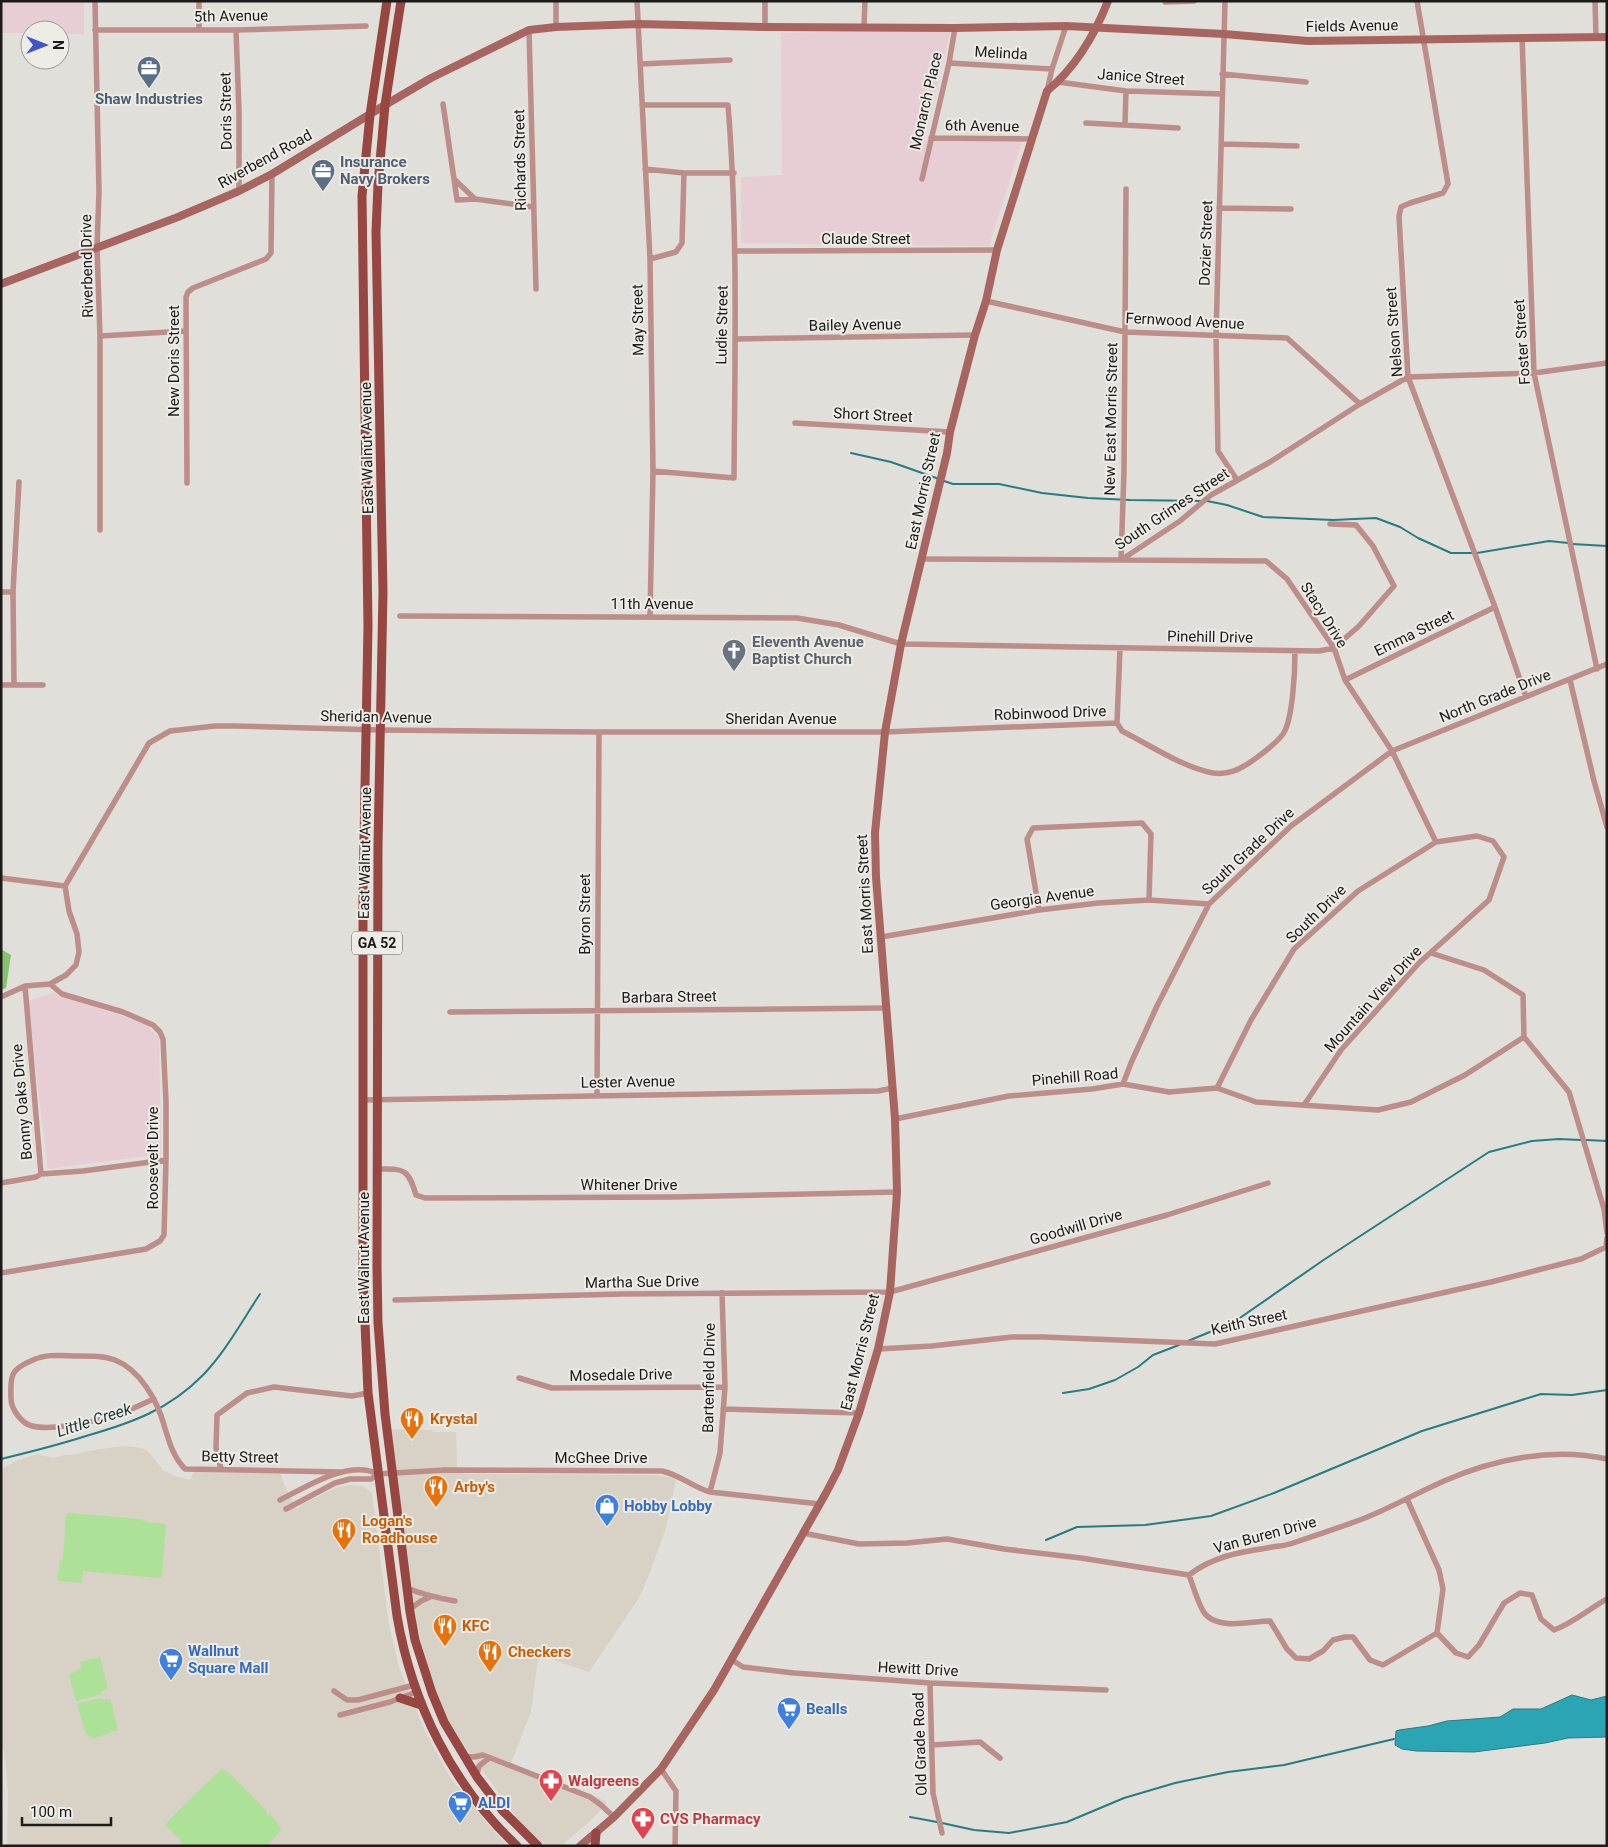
<svg xmlns="http://www.w3.org/2000/svg" width="1608" height="1847" font-family="Roboto,sans-serif">
	<rect width="100%" height="100%" fill="#e1dfd9"/>
	<!-- built -->
	<path fill="#d8d2c6" d="M 391,1429 L 432,1430 L 433,1432 L 456,1432 L 457,1466 L 464,1474 L 655,1475 L 668,1477 L 676,1480 L 666,1528 L 649,1575 L 639,1598 L 589,1672 L 548,1658 L 539,1659 L 537,1665 L 531,1712 L 511,1763 L 600,1798 L 607,1803 L 590,1821 L 561,1846 L 546,1846 L 522,1825 L 449,1724 L 428,1670 L 416,1618 Z
		M 122,1446 L 136,1447 L 147,1450 L 163,1470 L 175,1476 L 190,1480 L 194,1472 L 280,1473 L 287,1491 L 297,1509 L 302,1504 L 336,1488 L 348,1485 L 363,1486 L 372,1493 L 389,1625 L 399,1667 L 425,1732 L 450,1777 L 490,1827 L 508,1846 L 7,1846 L 8,1793 L 4,1749 L 1,1749 L 1,1469 L 16,1461 L 37,1454 L 54,1458 L 64,1455 L 72,1455 L 88,1451 Z"/>
	<!-- industrial -->
	<path fill="#e7cdd4" d="M 1,1 L 84,1 L 84,34 L 60,34 L 60,30 L 30,30 L 30,33 L 1,33 Z
		M 951,29 L 924,140 L 1022,141 L 989,246 L 741,243 L 741,177 L 782,175 L 781,33 Z
		M 53,993 L 146,1024 L 159,1038 L 161,1154 L 48,1169 L 27,1001 Z"/>
	<!-- green -->
	<path fill="#ade198" d="M 69,1513 L 140,1519 L 146,1522 L 166,1524 L 162,1577 L 158,1578 L 83,1571 L 82,1583 L 58,1581 L 57,1579 L 60,1560 L 63,1559 L 66,1515 Z
		M 100,1657 L 108,1689 L 102,1691 L 99,1695 L 76,1701 L 69,1675 L 81,1668 L 80,1662 Z
		M 100,1698 L 105,1700 L 110,1698 L 118,1730 L 93,1739 L 86,1734 L 77,1704 Z
		M 222,1768 L 226,1772 L 229,1773 L 266,1810 L 267,1815 L 269,1816 L 269,1813 L 275,1819 L 281,1831 L 266,1846 L 181,1846 L 182,1842 L 166,1826 L 165,1824 Z"/>
	<!-- forest -->
	<path fill="#86c16d" d="M 1,949 L 11,955 L 6,988 L 1,990 Z"/>
	<!-- water -->
	<path fill="#2ba5b3" stroke="#267c85" d="M 1572,1695 L 1591,1700 L 1607,1696 L 1607,1737 L 1568,1738 L 1545,1743 L 1474,1752 L 1416,1751 L 1402,1749 L 1395,1745 L 1396,1731 L 1399,1730 L 1428,1726 L 1447,1721 L 1500,1717 L 1513,1709 L 1541,1709 Z"/>
	<g fill="none" stroke-linecap="round" stroke-linejoin="round">
		<!-- stream -->
		<path stroke="#267c85" stroke-width="2" d="M 851,453 L 891,462 L 939,479
			M 944,481 L 953,484 L 999,484 L 1042,493 L 1088,498 L 1130,500 L 1202,501
			M 1207,501 L 1227,505 L 1263,517 L 1333,520 L 1376,518 L 1400,527 L 1418,538 L 1451,553 L 1477,553 L 1549,541 L 1568,543
			M 1572,544 L 1607,546
			M 1586,1140 L 1607,1141
			M 1188,1341 L 1234,1322 L 1325,1259 L 1489,1152 L 1532,1141 L 1559,1139 L 1581,1140
			M 1063,1393 L 1089,1389 L 1115,1380 L 1138,1367 L 1153,1355 L 1179,1345
			M 1,1459 C 30,1452 58,1445 86,1436 C 131,1423 169,1410 203,1375 C 226,1351 242,1321 260,1294
			M 1046,1540 L 1077,1527 L 1145,1525 L 1211,1516 L 1274,1493 L 1422,1431 L 1541,1394 L 1572,1395 L 1607,1390
			M 910,1817 L 937,1822
			M 942,1823 L 974,1830 L 1009,1833 L 1067,1822 L 1124,1798 L 1175,1783 L 1228,1772 L 1284,1765 L 1394,1739"/>
		<!-- street -->
		<path stroke="#bc8d89" stroke-width="5.5" d="M 95,1 L 99,192 L 97,247 L 100,336 L 100,530
			M 637,1 L 650,259 L 653,471 L 650,616
			M 765,1 L 765,27
			M 1225,1 L 1216,336 L 1218,451 L 1237,480
			M 1417,1 L 1448,184 L 1443,193 L 1410,203 L 1401,207 L 1399,216 L 1408,377 L 1495,607 L 1526,697
			M 1595,1 L 1596,37
			M 1165,2 L 1194,1
			M 864,26 L 865,1
			M 556,27 L 556,1
			M 95,30 L 236,30 L 366,26
			M 199,30 L 199,1
			M 236,30 L 239,112 L 239,191
			M 529,30 L 536,289
			M 1522,37 L 1534,373 L 1597,669
			M 949,63 L 1052,69
			M 640,64 L 730,60
			M 1222,74 L 1306,82
			M 1058,82 L 1126,91 L 1222,94
			M 1047,91 L 1052,69 L 1066,26
			M 443,104 L 454,179 L 475,199 L 533,207
			M 642,105 L 728,105 C 738,229 735,353 734,478 L 653,471
			M 1086,123 L 1178,128
			M 1125,124 L 1126,91
			M 931,138 L 1032,139
			M 1222,144 L 1297,146
			M 645,169 L 684,173 L 734,173
			M 454,179 L 457,200
			M 922,179 L 949,63 L 955,28
			M 1126,189 L 1124,471 L 1121,560 L 1266,561 L 1287,579 L 1334,648 L 1345,680 L 1392,751 L 1436,842
			M 457,200 L 475,199
			M 1219,208 L 1291,209
			M 736,251 L 997,250
			M 650,259 L 676,252 L 682,243 L 684,173
			M 986,301 L 1125,332 L 1287,338 L 1360,404
			M 100,336 L 186,331
			M 735,339 L 975,335
			M 795,423 L 950,432
			M 187,483 L 186,297 L 188,292 L 193,288 L 266,259 L 271,253 L 272,174
			M 922,559 L 1121,560 L 1180,521 L 1211,495 L 1270,462 L 1360,404 L 1408,377 L 1534,373 L 1607,363
			M 1,592 L 13,592
			M 400,616 L 797,618 L 839,625 L 901,644 L 1319,651 L 1334,648 L 1359,626 L 1394,586 L 1373,546 L 1356,525 L 1330,524
			M 1345,680 L 1495,607
			M 1570,680 L 1594,781 L 1607,827
			M 14,684 L 13,592 L 19,482
			M 2,685 L 43,685
			M 1117,723 L 1120,648
			M 1,878 L 65,886
			M 1039,910 L 1027,839 L 1033,828 L 1142,823 L 1151,834 L 1149,900
			M 881,937 L 1039,910 L 1098,903 L 1149,900 L 1209,904
			M 25,986 L 41,1174
			M 1,997 L 25,986 L 50,984 L 66,975 L 76,965 L 79,952 L 77,934 L 69,911 L 65,886 L 149,743 L 170,731 L 215,726 L 234,726 L 380,730 L 599,732 L 885,732 L 1117,723 L 1122,731 C 1150,745 1182,767 1213,773 C 1228,775 1239,770 1252,761 C 1263,753 1275,745 1283,734 C 1293,720 1295,669 1295,651
			M 450,1012 L 887,1008
			M 1524,1037 L 1569,1092 L 1604,1209 L 1607,1233
			M 1123,1084 L 1131,1063 L 1157,1006 L 1209,904 L 1291,826 L 1392,751 L 1607,664
			M 1217,1088 L 1251,1020 L 1294,949 L 1358,891 L 1436,842 L 1477,836 L 1493,841 L 1504,857 L 1489,900 L 1419,963 L 1341,1050 L 1304,1105
			M 597,1095 L 599,732
			M 363,1100 L 878,1091 L 893,1088
			M 895,1119 L 1009,1096 L 1092,1089 L 1123,1084 L 1169,1092 L 1217,1088 L 1256,1102 L 1378,1110 L 1411,1102 L 1465,1075 L 1524,1037 L 1523,995 L 1484,970 L 1431,953
			M 378,1169 C 404,1169 408,1168 416,1195 L 425,1198 L 674,1197 L 897,1192
			M 1,1183 L 36,1177 L 41,1174 L 83,1171 L 166,1160
			M 1,1273 L 146,1249 L 160,1241 L 164,1235 L 166,1160 L 166,1102 L 163,1039 L 160,1032 L 153,1025 L 123,1012 L 62,994 L 50,984
			M 395,1300 L 622,1294 L 890,1292 L 1167,1215 L 1268,1183
			M 878,1349 L 932,1346 L 1012,1337 L 1043,1337 L 1215,1344 L 1491,1282 L 1581,1259 L 1606,1247 L 1607,1238
			M 519,1378 L 552,1388 L 725,1387
			M 154,1399 C 142,1404 130,1410 119,1414 C 100,1421 51,1431 32,1426 C 21,1423 11,1409 11,1398 C 10,1375 11,1369 33,1360 C 48,1353 65,1356 81,1356 C 93,1356 104,1356 115,1360 C 140,1370 157,1400 164,1425 C 169,1441 173,1457 185,1469 L 341,1472
			M 723,1409 L 859,1413
			M 221,1469 L 216,1448 L 217,1415 L 247,1393 L 274,1387 L 352,1396 L 368,1393
			M 710,1492 L 720,1453 L 725,1387 L 722,1293
			M 1407,1499 L 1439,1570 L 1443,1589 L 1437,1633
			M 280,1500 C 306,1487 349,1459 378,1474
			M 286,1509 L 335,1483 L 350,1479 L 371,1479 L 378,1474 L 445,1470 L 662,1471 C 680,1475 693,1487 710,1492 L 820,1504
			M 803,1533 L 859,1544 L 907,1543 L 947,1539 L 1004,1549 L 1081,1558 L 1189,1575 C 1212,1557 1239,1552 1267,1548 C 1276,1546 1285,1546 1293,1543 C 1317,1535 1341,1527 1365,1518 C 1392,1507 1417,1493 1444,1481 C 1494,1459 1553,1447 1607,1459
			M 1189,1575 C 1193,1585 1199,1608 1206,1615 C 1221,1630 1251,1621 1270,1621 L 1287,1649 L 1296,1658 L 1309,1659 L 1323,1651 L 1333,1640 L 1345,1637 L 1353,1637 L 1370,1660 L 1383,1665 L 1437,1633 L 1456,1653 L 1468,1657 L 1479,1645 L 1504,1603 L 1520,1593 L 1532,1595 L 1541,1619 L 1554,1630 C 1573,1623 1589,1609 1607,1599
			M 407,1588 C 423,1595 438,1598 455,1601
			M 410,1609 L 421,1601 L 430,1597
			M 732,1660 L 743,1667 L 794,1673 L 930,1683 L 1106,1690
			M 930,1683 L 933,1793 L 942,1833
			M 334,1691 L 347,1700 L 358,1700 L 414,1685
			M 340,1715 L 390,1702 L 416,1692
			M 932,1745 L 980,1742 L 1000,1758
			M 464,1756 L 474,1757 L 483,1755 L 590,1797 L 601,1805 L 614,1817
			M 661,1769 L 676,1791 L 675,1846
			M 477,1775 L 479,1766 L 489,1758"/>
		<!-- secondary -->
		<path stroke="#a86560" stroke-width="8" d="M 1,284 L 178,217 L 239,191 L 272,174 L 385,105 L 431,78 L 529,30 L 556,27 L 639,24 L 765,27 L 955,28 L 1066,26 L 1224,34 L 1308,41 L 1607,37
			M 580,1846 L 614,1817 L 661,1769 L 714,1690 L 826,1493 L 838,1470 L 859,1413 L 878,1349 L 890,1292 L 897,1192 L 895,1119 L 876,877 L 875,833 L 885,732 L 901,644 L 947,453 L 950,432 L 975,335 L 986,301 L 997,250 L 1047,91 C 1075,68 1095,34 1108,1"/>
		<!-- primary -->
		<path stroke="#974642" stroke-width="9" d="M 387,1 L 370,115 L 362,196 L 368,626 L 363,895 L 363,1276 L 368,1393 L 397,1616 C 412,1703 452,1785 517,1846
			M 401,1 L 385,105 L 378,184 L 376,232 L 383,592 L 378,846 L 377,1267 L 378,1323 L 385,1414 L 410,1612 L 415,1640 L 432,1693 L 444,1722 L 477,1777 L 503,1811 L 538,1846
			M 400,1698 L 421,1705
			M 595,1846 L 596,1833"/>
	</g>
	<!-- icons -->
	<defs>
		<symbol id="office-pin" viewBox="-11 -11 22 30"><path d="M0 17L-7.5 6A9.5 9.5 0 1 1 7.5 6Z" fill="#5c6f8a" stroke="#eeece6"/><path d="M-6-3h4V-5.5h4V-3h4V5H-6ZM-1-4.5V-3h2v-1.5ZM-6 0V1H6V0Z" fill="#fff"/></symbol>
		<symbol id="church-pin" viewBox="-11 -11 22 30"><path d="M0 17L-7.5 6A9.5 9.5 0 1 1 7.5 6Z" fill="#6b7280" stroke="#eeece6"/><path d="M-1.2-6h2.4v3.5h3.3v2.4h-3.3V6h-2.4V-.1h-3.3v-2.4h3.3Z" fill="#fff"/></symbol>
		<symbol id="restaurant-pin" viewBox="-11 -11 22 30"><path d="M0 17L-7.5 6A9.5 9.5 0 1 1 7.5 6Z" fill="#e8710a" stroke="#eeece6"/><path d="M-5-6h1v4h1v-4h1v4h1v-4h1v5L-1.5 .5V6h-2V.5L-5-1ZM5-6V6H3V1.5H1.5Q1.5-4 5-6Z" fill="#fff"/></symbol>
		<symbol id="shop-pin" viewBox="-11 -11 22 30"><path d="M0 17L-7.5 6A9.5 9.5 0 1 1 7.5 6Z" fill="#3f7fe0" stroke="#eeece6"/><path d="M-5-2.5h2.3a2.7 3.5 0 0 1 5.4 0H5L5.5 6h-11ZM-1.5-2.5h3a1.5 2.3 0 0 0-3 0Z" fill="#fff"/></symbol>
		<symbol id="supermarket-pin" viewBox="-11 -11 22 30"><path d="M0 17L-7.5 6A9.5 9.5 0 1 1 7.5 6Z" fill="#3f7fe0" stroke="#eeece6"/><path d="M-6-5.5h2.5l.6 2H6L4.5 2H-2.5L-4.4-4H-6ZM-1.5 3.2a1.3 1.3 0 1 0 .1 0ZM3 3.2a1.3 1.3 0 1 0 .1 0Z" fill="#fff"/></symbol>
		<symbol id="pharmacy-pin" viewBox="-11 -11 22 30"><path d="M0 17L-7.5 6A9.5 9.5 0 1 1 7.5 6Z" fill="#e0444e" stroke="#eeece6"/><path d="M-2-6h4v4h4v4h-4v4h-4v-4h-4v-4h4Z" fill="#fff"/></symbol>
	</defs>
	<g fill-rule="evenodd">
		<use href="#office-pin" x="135" y="54" width="28" height="38"/>
		<use href="#office-pin" x="309" y="157" width="28" height="38"/>
		<use href="#church-pin" x="720" y="637" width="28" height="38"/>
		<use href="#restaurant-pin" x="398" y="1405" width="28" height="38"/>
		<use href="#restaurant-pin" x="422" y="1473" width="28" height="38"/>
		<use href="#shop-pin" x="593" y="1492" width="28" height="38"/>
		<use href="#restaurant-pin" x="330" y="1516" width="28" height="38"/>
		<use href="#restaurant-pin" x="431" y="1612" width="28" height="38"/>
		<use href="#restaurant-pin" x="476" y="1638" width="28" height="38"/>
		<use href="#supermarket-pin" x="157" y="1646" width="28" height="38"/>
		<use href="#supermarket-pin" x="775" y="1695" width="28" height="38"/>
		<use href="#pharmacy-pin" x="537" y="1767" width="28" height="38"/>
		<use href="#supermarket-pin" x="446" y="1789" width="28" height="38"/>
		<use href="#pharmacy-pin" x="629" y="1805" width="28" height="38"/>
	</g>
	<g text-anchor="middle" dominant-baseline="central" stroke-width="4" stroke-linejoin="round" paint-order="stroke">
		<!-- shield labels -->
		<rect fill="#eeece6" stroke="#5b5a56" stroke-width="1" x="352" y="931.5" width="50" height="23" rx="4"/>
		<g font-size="14" font-weight="bold" fill="#1c1b19">
			<text x="377" y="943">GA 52</text>
		</g>
		<!-- street labels -->
		<g font-size="15" fill="#1c1b19" stroke="#eeece6">
			<text transform="translate(231 16) rotate(-1)">5th Avenue</text>
			<text transform="translate(1352 26) rotate(-1)">Fields Avenue</text>
			<text transform="translate(1001 53) rotate(3)">Melinda</text>
			<text transform="translate(1141 77) rotate(4)">Janice Street</text>
			<text transform="translate(926 101) rotate(-77)">Monarch Place</text>
			<text transform="translate(226 111) rotate(-91)">Doris Street</text>
			<text transform="translate(982 126) rotate(1)">6th Avenue</text>
			<text transform="translate(265 159) rotate(-29)">Riverbend Road</text>
			<text transform="translate(520 160) rotate(-91)">Richards Street</text>
			<text x="866" y="239">Claude Street</text>
			<text transform="translate(1206 243) rotate(-88)">Dozier Street</text>
			<text transform="translate(87 266) rotate(-91)">Riverbend Drive</text>
			<text transform="translate(638 320) rotate(-91)">May Street</text>
			<text transform="translate(1185 321) rotate(3)">Fernwood Avenue</text>
			<text transform="translate(722 325) rotate(-89)">Ludie Street</text>
			<text transform="translate(855 325) rotate(-1)">Bailey Avenue</text>
			<text transform="translate(1394 332) rotate(-94)">Nelson Street</text>
			<text transform="translate(1522 342) rotate(-94)">Foster Street</text>
			<text transform="translate(174 361) rotate(-90)">New Doris Street</text>
			<text transform="translate(873 415) rotate(3)">Short Street</text>
			<text transform="translate(1111 419) rotate(-89)">New East Morris Street</text>
			<text transform="translate(367 448) rotate(-91)">East Walnut Avenue</text>
			<text transform="translate(923 491) rotate(-78)">East Morris Street</text>
			<text transform="translate(1172 509) rotate(-34)">South Grimes Street</text>
			<text x="652" y="604">11th Avenue</text>
			<text transform="translate(1324 615) rotate(58)">Stacy Drive</text>
			<text transform="translate(1414 633) rotate(-26)">Emma Street</text>
			<text transform="translate(1210 637) rotate(1)">Pinehill Drive</text>
			<text transform="translate(1495 696) rotate(-22)">North Grade Drive</text>
			<text transform="translate(1050 713) rotate(-2)">Robinwood Drive</text>
			<text transform="translate(376 717) rotate(1)">Sheridan Avenue</text>
			<text x="781" y="719">Sheridan Avenue</text>
			<text transform="translate(1248 851) rotate(-43)">South Grade Drive</text>
			<text transform="translate(365 853) rotate(-89)">East Walnut Avenue</text>
			<text transform="translate(865 894) rotate(-93)">East Morris Street</text>
			<text transform="translate(1042 898) rotate(-8)">Georgia Avenue</text>
			<text transform="translate(585 914) rotate(-90)">Byron Street</text>
			<text transform="translate(1316 914) rotate(-44)">South Drive</text>
			<text transform="translate(669 997) rotate(-1)">Barbara Street</text>
			<text transform="translate(1373 999) rotate(-48)">Mountain View Drive</text>
			<text transform="translate(1075 1077) rotate(-5)">Pinehill Road</text>
			<text transform="translate(628 1082) rotate(-1)">Lester Avenue</text>
			<text transform="translate(22 1102) rotate(-95)">Bonny Oaks Drive</text>
			<text transform="translate(153 1158) rotate(-90)">Roosevelt Drive</text>
			<text x="629" y="1185">Whitener Drive</text>
			<text transform="translate(1076 1227) rotate(-16)">Goodwill Drive</text>
			<text transform="translate(364 1258) rotate(-90)">East Walnut Avenue</text>
			<text transform="translate(642 1282) rotate(-1)">Martha Sue Drive</text>
			<text transform="translate(1249 1322) rotate(-12)">Keith Street</text>
			<text transform="translate(860 1352) rotate(-76)">East Morris Street</text>
			<text transform="translate(621 1375) rotate(-1)">Mosedale Drive</text>
			<text transform="translate(709 1378) rotate(-89)">Bartenfield Drive</text>
			<text transform="translate(240 1457) rotate(1)">Betty Street</text>
			<text x="601" y="1458">McGhee Drive</text>
			<text transform="translate(1265 1535) rotate(-15)">Van Buren Drive</text>
			<text transform="translate(918 1669) rotate(3)">Hewitt Drive</text>
			<text transform="translate(920 1744) rotate(-92)">Old Grade Road</text>
		</g>
		<!-- service labels -->
		<g font-size="15" font-weight="bold" fill="#4e5e75" stroke="#eeece6">
			<text x="149" y="99">Shaw Industries</text>
			<text x="340" y="162" text-anchor="start">Insurance<tspan x="340" dy="17">Navy Brokers</tspan></text>
		</g>
		<!-- worship labels -->
		<g font-size="15" font-weight="bold" fill="#5b616d" stroke="#eeece6" text-anchor="start">
			<text x="752" y="642">Eleventh Avenue<tspan x="752" dy="17">Baptist Church</tspan></text>
		</g>
		<!-- food labels -->
		<g font-size="15" font-weight="bold" fill="#c56008" stroke="#eeece6" text-anchor="start">
			<text x="430" y="1419">Krystal</text>
			<text x="454" y="1487">Arby's</text>
			<text x="362" y="1521">Logan's<tspan x="362" dy="17">Roadhouse</tspan></text>
			<text x="462" y="1626">KFC</text>
			<text x="508" y="1652">Checkers</text>
		</g>
		<!-- shop labels -->
		<g font-size="15" font-weight="bold" fill="#366cbe" stroke="#eeece6" text-anchor="start">
			<text x="624" y="1506">Hobby Lobby</text>
			<text x="188" y="1651">Wallnut<tspan x="188" dy="17">Square Mall</tspan></text>
			<text x="806" y="1709">Bealls</text>
			<text x="478" y="1803">ALDI</text>
		</g>
		<!-- health labels -->
		<g font-size="15" font-weight="bold" fill="#be3a42" stroke="#eeece6" text-anchor="start">
			<text x="568" y="1781">Walgreens</text>
			<text x="660" y="1819">CVS Pharmacy</text>
		</g>
		<!-- water labels -->
		<g font-size="16" font-style="italic" fill="#1e373b" stroke="#eeece6">
			<text transform="translate(94 1420) rotate(-18)">Little Creek</text>
		</g>
	</g>
	<!-- border -->
	<rect width="1608" height="1847" fill="none" stroke="#1c1b19" stroke-width="5"/>
	<!-- north arrow -->
	<g transform="translate(45 45) rotate(90)"><circle r="24" fill="#eeece6" stroke="#9a9894"/>
	<path d="M0-4L9 19L0 12L-9 19Z" fill="#4255c8"/>
	<text y="-8" font-size="14" font-weight="bold" text-anchor="middle" fill="#1c1b19">N</text>
	</g>
	<!-- scale -->
	<path d="M22 1817v8h89v-8" fill="none" stroke="#1c1b19" stroke-width="2.5"/>
	<text x="30" y="1817" font-size="15" fill="#1c1b19" stroke="#eeece6" stroke-width="4" paint-order="stroke">100 m</text>
</svg>
